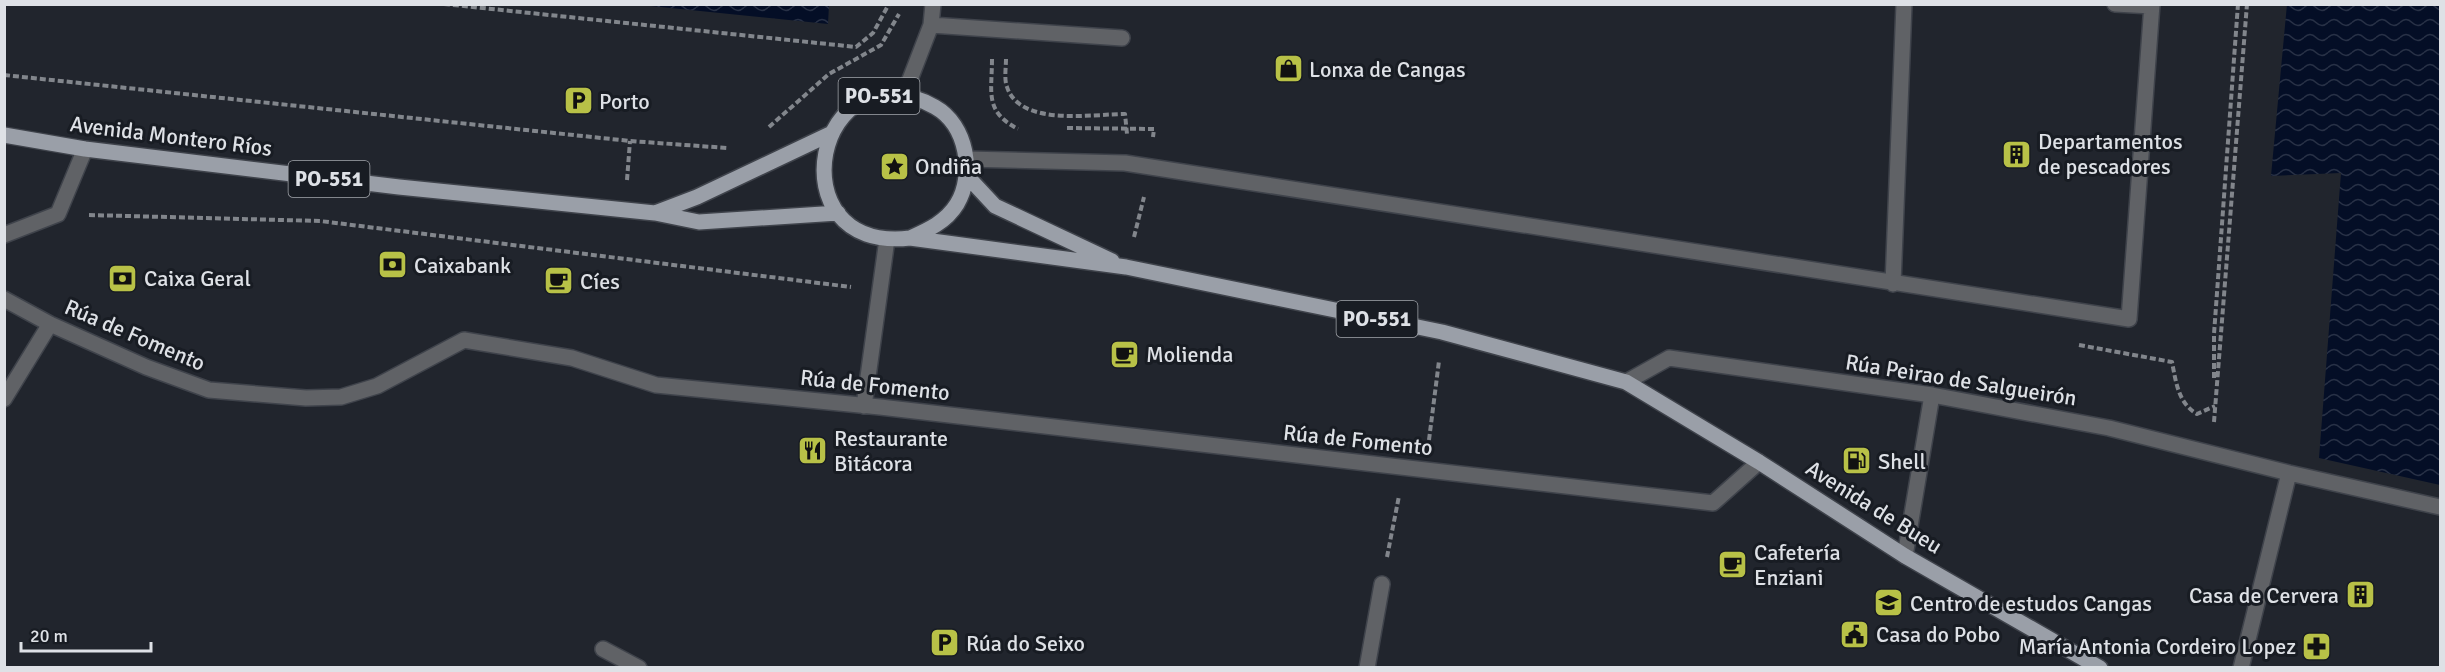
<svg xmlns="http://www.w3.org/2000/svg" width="2445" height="672" font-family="Signika,sans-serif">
	<defs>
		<pattern id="water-waves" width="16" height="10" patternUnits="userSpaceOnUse" patternTransform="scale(1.5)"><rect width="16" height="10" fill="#040e26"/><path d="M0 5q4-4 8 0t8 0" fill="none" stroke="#283146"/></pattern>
	</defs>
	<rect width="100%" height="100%" fill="#21252d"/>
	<!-- water -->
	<path fill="url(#water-waves)" d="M 2287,4 L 2440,5 L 2440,485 L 2319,458 L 2341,173 L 2271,176 Z
		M 641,5 L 829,5 L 828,24 Z"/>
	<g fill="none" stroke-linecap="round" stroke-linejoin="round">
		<defs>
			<path id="minor" d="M 2115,4 L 2152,6
				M 931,25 L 1122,38
				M 904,95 L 931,25 L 933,4
				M 966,159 L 1125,163 L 2129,319 L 2152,4
				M 4,235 L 58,214 L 85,149
				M 1893,284 L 1904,4
				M 4,299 L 50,324 L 146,367 L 209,390 L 306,398 L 341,397 L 377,386 L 464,340 L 572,358 L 656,385 L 880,407 L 1713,503 L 1759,462
				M 1626,382 L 1669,358 L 1932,395 L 2109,428 L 2289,473 L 2440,507
				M 4,399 L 50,324
				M 864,406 L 887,239
				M 1905,556 L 1932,395
				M 603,649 L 639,668
				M 1367,668 L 1382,584
				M 2241,668 L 2289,473"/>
			<path id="major" d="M 4,135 L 85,149 L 399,187 L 655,213 L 699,222 L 838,213
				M 967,176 L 995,206 L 1112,261
				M 655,213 L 697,197 L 830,134
				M 910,238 C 928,230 946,222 957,204 C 975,174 967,125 935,107 C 815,40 772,254 910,238 L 1126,267 L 1442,332 L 1626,382 L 1759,462 L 1905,556 L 2100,668"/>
		</defs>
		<!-- minor casing -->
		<use href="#minor" stroke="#3f434b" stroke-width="18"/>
		<!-- major casing -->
		<use href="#major" stroke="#3f434b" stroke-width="18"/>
		<!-- path -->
		<path stroke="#82868c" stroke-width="4" stroke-dasharray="6 3" stroke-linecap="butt" d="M 444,4 L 856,47 L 873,33 L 889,4
			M 992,59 C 992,93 984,111 1018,129
			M 1006,59 C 1006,67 1004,80 1007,87 C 1020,127 1093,114 1125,114 L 1127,134
			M 4,75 L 630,141 L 727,148
			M 769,127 L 829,74 L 881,45 L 899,14
			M 1067,128 L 1154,129 L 1153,137
			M 627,180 L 630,141
			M 89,215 L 320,221 L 851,287
			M 1134,237 L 1144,197
			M 2079,345 L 2172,362 C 2176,382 2178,403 2197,414 L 2215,406
			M 2214,378 L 2214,334 L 2238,4
			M 2214,422 L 2247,4
			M 1429,440 L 1439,361
			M 1387,557 L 1399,496"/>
		<!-- minor -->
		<use href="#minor" stroke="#606266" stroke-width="15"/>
		<!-- major -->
		<use href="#major" stroke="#9a9fa8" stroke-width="15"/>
	</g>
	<!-- icons -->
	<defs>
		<symbol id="shop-square" viewBox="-11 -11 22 22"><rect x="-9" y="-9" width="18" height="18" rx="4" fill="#b8c147" stroke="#181c23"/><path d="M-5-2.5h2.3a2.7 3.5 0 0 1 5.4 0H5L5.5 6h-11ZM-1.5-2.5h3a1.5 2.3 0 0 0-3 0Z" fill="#111"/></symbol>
		<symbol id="parking-square" viewBox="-11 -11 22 22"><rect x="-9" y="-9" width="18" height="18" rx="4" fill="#b8c147" stroke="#181c23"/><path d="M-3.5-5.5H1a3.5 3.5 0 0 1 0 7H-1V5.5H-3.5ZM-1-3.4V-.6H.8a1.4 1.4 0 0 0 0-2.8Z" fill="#111"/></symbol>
		<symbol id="building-square" viewBox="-11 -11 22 22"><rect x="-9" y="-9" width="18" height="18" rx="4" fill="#b8c147" stroke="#181c23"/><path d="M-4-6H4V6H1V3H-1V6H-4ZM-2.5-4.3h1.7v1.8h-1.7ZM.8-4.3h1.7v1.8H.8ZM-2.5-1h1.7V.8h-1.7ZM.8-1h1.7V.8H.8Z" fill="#111"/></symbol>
		<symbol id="sight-square" viewBox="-11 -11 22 22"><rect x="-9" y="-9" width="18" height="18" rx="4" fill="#b8c147" stroke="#181c23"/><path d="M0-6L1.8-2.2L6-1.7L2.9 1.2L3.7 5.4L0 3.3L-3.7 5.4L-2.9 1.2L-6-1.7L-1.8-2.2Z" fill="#111"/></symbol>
		<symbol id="bank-square" viewBox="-11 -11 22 22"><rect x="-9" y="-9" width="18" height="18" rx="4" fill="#b8c147" stroke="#181c23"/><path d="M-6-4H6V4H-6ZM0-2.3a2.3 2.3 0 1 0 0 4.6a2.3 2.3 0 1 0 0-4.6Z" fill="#111"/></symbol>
		<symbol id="cafe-square" viewBox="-11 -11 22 22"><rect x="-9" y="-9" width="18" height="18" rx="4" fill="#b8c147" stroke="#181c23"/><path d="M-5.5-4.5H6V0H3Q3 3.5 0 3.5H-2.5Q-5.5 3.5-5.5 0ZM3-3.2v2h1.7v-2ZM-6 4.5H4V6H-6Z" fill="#111"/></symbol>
		<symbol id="restaurant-square" viewBox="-11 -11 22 22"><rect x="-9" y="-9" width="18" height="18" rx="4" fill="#b8c147" stroke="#181c23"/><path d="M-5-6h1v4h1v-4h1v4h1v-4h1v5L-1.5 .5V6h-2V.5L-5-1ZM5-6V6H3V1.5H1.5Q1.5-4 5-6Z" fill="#111"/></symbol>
		<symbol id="fuel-square" viewBox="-11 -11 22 22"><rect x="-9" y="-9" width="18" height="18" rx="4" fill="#b8c147" stroke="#181c23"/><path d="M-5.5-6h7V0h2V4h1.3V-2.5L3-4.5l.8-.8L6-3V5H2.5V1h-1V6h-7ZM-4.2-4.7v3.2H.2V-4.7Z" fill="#111"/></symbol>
		<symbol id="school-square" viewBox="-11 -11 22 22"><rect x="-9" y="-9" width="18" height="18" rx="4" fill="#b8c147" stroke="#181c23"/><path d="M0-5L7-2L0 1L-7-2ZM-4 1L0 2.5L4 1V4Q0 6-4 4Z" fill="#111"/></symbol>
		<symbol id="civic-square" viewBox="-11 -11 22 22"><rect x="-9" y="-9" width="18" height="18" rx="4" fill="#b8c147" stroke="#181c23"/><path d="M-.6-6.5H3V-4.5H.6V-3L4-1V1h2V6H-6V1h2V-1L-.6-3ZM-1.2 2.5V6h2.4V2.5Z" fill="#111"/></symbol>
		<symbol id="pharmacy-square" viewBox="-11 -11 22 22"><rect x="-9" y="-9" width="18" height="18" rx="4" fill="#b8c147" stroke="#181c23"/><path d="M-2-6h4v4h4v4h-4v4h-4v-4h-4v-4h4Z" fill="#111"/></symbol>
	</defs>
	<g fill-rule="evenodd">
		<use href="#shop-square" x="1272" y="52" width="33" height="33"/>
		<use href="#parking-square" x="562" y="84" width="33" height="33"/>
		<use href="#building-square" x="2000" y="138" width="33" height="33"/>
		<use href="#sight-square" x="878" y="150" width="33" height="33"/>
		<use href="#bank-square" x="376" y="248" width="33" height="33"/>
		<use href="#bank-square" x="106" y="262" width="33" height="33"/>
		<use href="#cafe-square" x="542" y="264" width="33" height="33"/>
		<use href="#cafe-square" x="1108" y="338" width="33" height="33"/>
		<use href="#restaurant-square" x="796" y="434" width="33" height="33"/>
		<use href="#fuel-square" x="1840" y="444" width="33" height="33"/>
		<use href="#cafe-square" x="1716" y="548" width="33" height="33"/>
		<use href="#building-square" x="2344" y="578" width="33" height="33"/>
		<use href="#school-square" x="1872" y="586" width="33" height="33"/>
		<use href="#civic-square" x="1838" y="618" width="33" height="33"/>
		<use href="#parking-square" x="928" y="626" width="33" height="33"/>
		<use href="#pharmacy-square" x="2300" y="630" width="33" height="33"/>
	</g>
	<g text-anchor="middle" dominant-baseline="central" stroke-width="6" stroke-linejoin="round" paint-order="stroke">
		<!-- shield labels -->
		<g fill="#181c23" stroke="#a3a6ac" stroke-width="1.5">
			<rect x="838.5" y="78" width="81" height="36" rx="4.5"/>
			<rect x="288.5" y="161" width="81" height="36" rx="4.5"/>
			<rect x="1336.5" y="301" width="81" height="36" rx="4.5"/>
		</g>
		<g font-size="21" font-weight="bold" fill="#dee1e6">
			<text x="879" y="96">PO-551</text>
			<text x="329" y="179">PO-551</text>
			<text x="1377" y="319">PO-551</text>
		</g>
		<!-- poi labels -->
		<g font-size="22" fill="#dee1e6" stroke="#181c23" text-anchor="start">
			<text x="1309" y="69">Lonxa de Cangas</text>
			<text x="599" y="101">Porto</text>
			<text x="2038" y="141">Departamentos<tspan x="2038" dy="25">de pescadores</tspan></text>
			<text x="915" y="166">Ondiña</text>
			<text x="414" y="265">Caixabank</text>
			<text x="144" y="278">Caixa Geral</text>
			<text x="580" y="281">Cíes</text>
			<text x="1146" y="354">Molienda</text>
			<text x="834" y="438">Restaurante<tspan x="834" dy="25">Bitácora</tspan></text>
			<text x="1878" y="461">Shell</text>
			<text x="1754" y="552">Cafetería<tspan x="1754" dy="25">Enziani</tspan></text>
			<text x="2339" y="595" text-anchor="end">Casa de Cervera</text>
			<text x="1910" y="603">Centro de estudos Cangas</text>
			<text x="1876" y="634">Casa do Pobo</text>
			<text x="966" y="643">Rúa do Seixo</text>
			<text x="2296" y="646" text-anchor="end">María Antonia Cordeiro Lopez</text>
		</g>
		<!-- street labels -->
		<g font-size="22" fill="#dee1e6" stroke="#181c23">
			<text transform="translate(171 136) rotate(7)">Avenida Montero Ríos</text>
			<text transform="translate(135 335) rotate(23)">Rúa de Fomento</text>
			<text transform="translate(1961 380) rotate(9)">Rúa Peirao de Salgueirón</text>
			<text transform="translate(875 385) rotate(6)">Rúa de Fomento</text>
			<text transform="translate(1358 440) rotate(6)">Rúa de Fomento</text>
			<text transform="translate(1874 507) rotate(32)">Avenida de Bueu</text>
		</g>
	</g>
	<!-- border -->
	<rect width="2445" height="672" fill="none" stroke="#dee1e6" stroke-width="12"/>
	<!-- scale -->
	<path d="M21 642v9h130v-9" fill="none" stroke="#dee1e6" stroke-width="3"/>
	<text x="30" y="642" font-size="18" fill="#dee1e6" stroke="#181c23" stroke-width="4.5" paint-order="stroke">20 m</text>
</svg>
